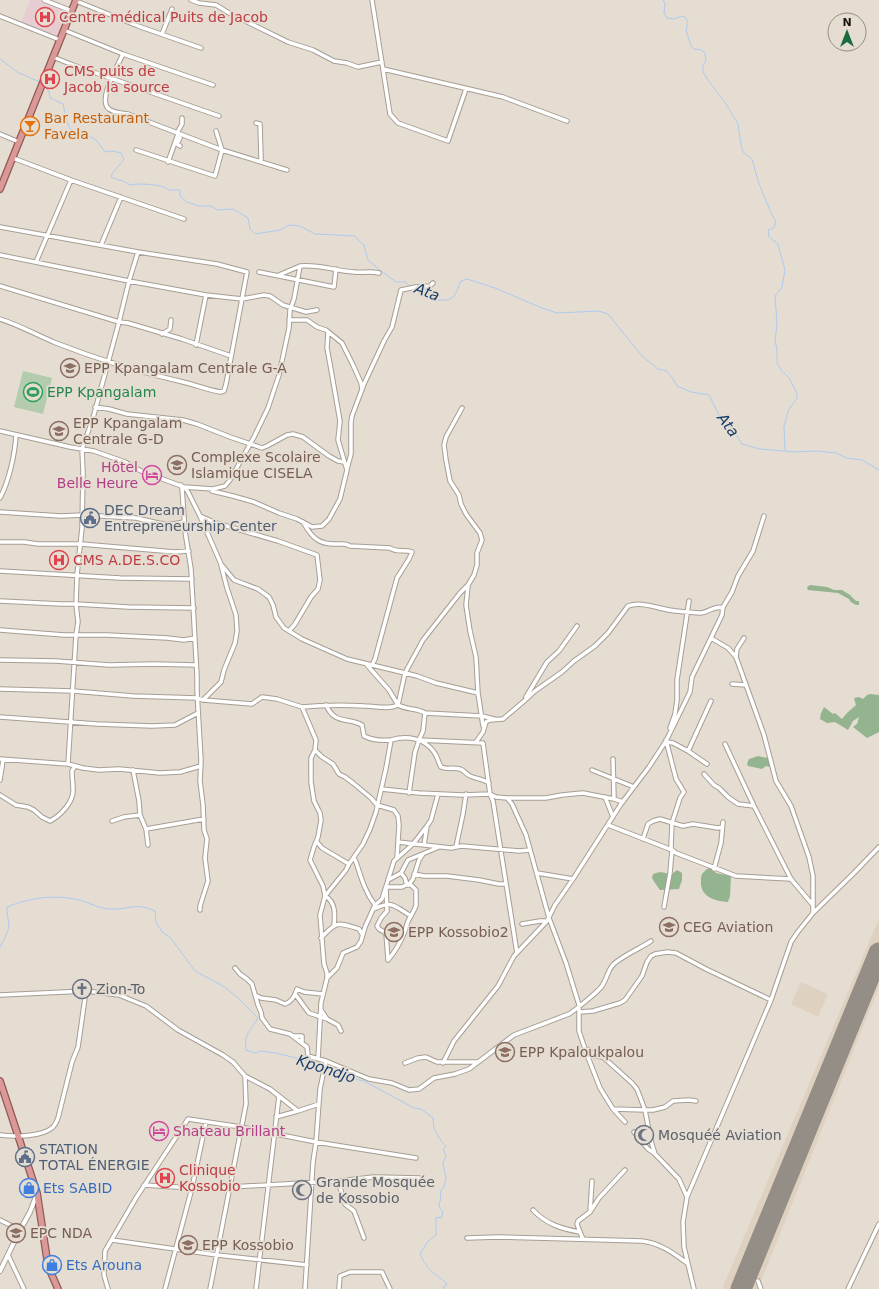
<svg xmlns="http://www.w3.org/2000/svg" width="879" height="1289" font-family="'DejaVu Sans',sans-serif">
	<rect width="100%" height="100%" fill="#e5ddd2"/>
	<!-- built -->
	<path fill="#ded1c0" d="M 879,919 L 879,987 L 758,1289 L 722,1289 Z
		M 801,982 L 828,994 L 818,1017 L 791,1004 Z"/>
	<!-- medical -->
	<path fill="#e7cdd2" d="M 30,0 L 37,0 L 69,13 L 59,37 L 21,22 Z"/>
	<!-- green -->
	<path fill="#b2ccad" d="M 23,371 L 52,378 L 43,414 L 14,407 Z"/>
	<!-- forest -->
	<path fill="#94b38f" d="M 810,585 L 827,587 L 834,590 L 842,590 L 850,595 L 856,601 L 859,601 L 859,605 C 855,605 851,603 849,599 L 838,593 L 808,590 L 807,587 Z
		M 870,694 L 879,695 L 879,732 L 867,738 L 853,727 L 857,724 L 859,717 L 853,721 L 848,730 L 835,722 L 827,723 L 820,719 L 821,713 L 824,707 L 833,714 L 835,713 L 842,719 L 847,713 L 856,705 L 854,698 L 859,697 L 863,699 L 867,695 Z
		M 758,756 L 762,757 L 768,758 L 771,766 L 770,767 L 766,766 L 762,769 L 748,766 L 747,764 L 749,759 Z
		M 709,868 L 710,868 L 716,873 L 731,876 L 730,896 L 728,902 C 715,901 700,897 701,881 C 701,878 701,874 704,872 C 705,870 707,869 709,868 Z
		M 677,870 L 682,873 L 682,880 L 679,889 L 660,890 L 655,883 L 652,878 L 653,874 C 660,871 664,872 671,875 Z"/>
	<g fill="none" stroke-linecap="round" stroke-linejoin="round">
		<!-- stream -->
		<path stroke="#adcaef" stroke-width="1" d="M 663,0 L 665,4 L 664,13 L 667,18 L 674,19 L 682,16 L 685,17 L 688,22 L 686,30 L 691,46 L 694,49 L 702,50 L 705,54 L 706,60 L 703,65 L 703,72 L 708,80 L 726,104 L 738,124 L 741,145 L 743,152 L 752,159 L 759,184 L 772,215 L 776,221 L 774,228 L 768,230 L 769,237 L 778,244 L 785,270 L 782,287 L 775,296 L 777,324 L 775,341 L 777,349 L 777,363 L 781,370 L 789,378 L 797,393 L 797,398 L 788,411 L 784,427 L 785,450
			M 0,59 L 19,73 L 40,82
			M 45,86 L 49,92 L 50,98 L 63,104 C 65,113 66,124 72,131 C 77,136 86,135 93,138 C 98,141 101,147 105,152 L 113,151 L 121,153 L 124,159 C 120,166 113,170 111,177 C 119,181 122,179 130,185 C 139,183 163,184 169,190 L 180,190 L 180,196 L 187,202 L 199,206 L 211,206 L 217,210 L 233,209 L 248,218 L 250,229 L 255,234 L 280,230 L 289,225 L 300,226 L 315,234 L 354,236 L 364,245 L 368,260 L 381,271 L 396,282 L 405,282 L 410,286
			M 414,289 L 417,292 C 427,296 444,306 454,296 C 457,292 459,285 461,281 L 467,279 L 495,288 L 542,308 L 557,313 L 599,311 L 608,314 L 642,356 L 658,369 L 667,371 L 673,379 L 677,386 L 691,392 L 709,395 L 718,413 L 726,425 L 735,433 L 742,444 L 759,449 L 797,452 L 816,451 L 836,453 L 847,458 L 862,460 L 879,470
			M 0,947 C 3,941 8,933 9,926 C 9,919 6,914 7,907 C 32,897 57,894 83,901 C 92,904 101,909 110,909 C 128,910 136,902 155,911 L 156,922 L 162,932 L 170,937 L 195,971 L 223,986 L 237,997 L 258,1018 C 250,1032 244,1032 246,1050 L 255,1053 L 261,1051 L 276,1053 L 304,1060 L 324,1068
			M 327,1069 L 342,1076 L 364,1081 L 414,1108 L 421,1109 L 433,1118 L 434,1129 L 442,1142 L 446,1146 L 443,1149 L 446,1155 L 443,1164 L 446,1178 L 444,1187 L 441,1190 L 440,1202 L 439,1203 L 440,1209 L 443,1212 L 442,1217 L 436,1218 L 436,1235 L 428,1241 L 420,1254 C 424,1262 428,1269 435,1274 C 440,1278 444,1280 447,1285 L 443,1287 L 444,1289"/>
		<!-- runway -->
		<path stroke="#948e86" stroke-width="21" d="M 741,1289 L 879,953"/>
		<defs>
			<path id="minor" d="M 44,0 L 72,11
				M 191,0 L 199,3 L 216,5 L 229,13 L 288,42 L 313,50 L 334,61 L 347,63 L 358,67 L 382,62
				M 372,0 L 390,114 L 398,123 L 448,141 L 466,89
				M 76,1 L 138,26 L 201,48
				M 0,16 L 60,40
				M 64,30 L 123,54 L 213,85
				M 162,34 L 172,9
				M 123,54 C 118,65 97,100 109,109 C 114,113 122,113 128,114 L 222,150 L 287,170
				M 53,57 L 73,65 L 219,116
				M 383,69 L 503,97 L 567,121
				M 256,123 L 260,124 L 261,157 L 261,162
				M 177,133 L 182,124 L 182,118
				M 0,134 L 19,142
				M 177,137 L 180,138 L 177,144 L 180,146
				M 136,150 L 215,176 L 222,150 L 216,131
				M 13,158 L 71,180 L 184,219
				M 168,162 L 178,134
				M 0,227 L 138,252 L 217,264 L 247,272 L 226,384 L 224,391 L 220,392 C 209,390 198,386 187,383 C 143,373 99,360 56,343 C 37,335 19,325 0,319
				M 101,245 L 121,197
				M 0,255 L 129,281 L 206,295 L 242,299 L 264,295 L 270,296 L 283,305 L 306,312 L 317,310
				M 36,262 L 71,180
				M 259,272 L 334,287 L 336,269
				M 279,275 L 300,266
				M 0,286 L 119,322 L 128,323 L 182,339 L 231,356
				M 289,320 L 307,320 L 317,327 L 326,330 L 342,343 L 353,365 L 361,383 L 362,390
				M 162,334 L 170,329 L 171,320
				M 196,345 L 206,295
				M 95,407 L 109,409 L 127,414 L 183,420 L 197,424 L 230,437 L 262,448 L 267,446 L 287,435 L 293,434 L 303,437 L 329,456 L 338,461 L 344,462
				M 462,408 L 446,437 L 444,445 L 446,460 L 450,481 L 459,495 L 461,504 L 466,514 L 480,533 L 482,540 L 477,553 L 477,565 L 474,575 L 468,585 L 460,593 L 423,640 L 405,673 L 417,676 L 436,683 L 478,693
				M 0,431 L 70,447 L 94,451 L 125,462 L 141,471 L 184,487 L 188,492 L 200,516 L 221,564 L 234,580 L 258,589 L 269,597 L 273,605 L 276,617 L 284,628 L 302,639 L 347,659 L 405,673 L 398,705 C 407,710 417,708 425,713 L 423,731 L 419,740 L 483,743 L 490,794 L 496,797 L 507,798 L 512,804 L 526,835 L 549,918 L 566,963 L 579,1005 L 579,1031 L 586,1052 L 600,1088 L 613,1109 L 645,1110 L 651,1141 L 655,1154 L 679,1179 L 687,1197
				M 347,469 L 351,454 L 351,422 L 352,416 L 364,384 L 384,341 L 392,327 L 401,290 L 416,287 L 430,286 L 433,283
				M 181,485 L 182,488 L 185,531 L 191,569 L 197,676 L 197,691 L 201,760 L 200,781 L 203,805 L 204,830 L 207,839 L 205,858 L 208,881 L 200,906 L 200,910
				M 184,487 L 213,489 L 225,486 L 230,480 L 254,437 L 268,408 L 279,375 L 289,328 L 290,310 L 294,299 L 300,266 C 320,264 335,271 354,272 C 362,273 371,271 379,273
				M 212,491 L 233,496 L 254,502 L 279,513 L 297,519 L 312,527 L 322,526 L 329,519 L 340,499 L 347,470 L 338,440 L 340,421 L 330,364 L 327,348 L 328,332
				M 0,498 C 9,481 15,454 16,435
				M 0,512 L 61,516 L 82,515 L 136,518 L 158,523 L 165,524 L 173,524 L 184,522
				M 200,516 L 216,523 L 278,541 L 317,555 L 320,580 L 318,589 L 311,597 L 295,624 L 289,631
				M 303,522 C 312,538 319,545 338,544 C 343,544 346,543 350,546 L 390,548 C 397,553 404,549 412,552 L 409,559 L 397,578 L 375,659 L 372,665
				M 0,542 L 24,542 L 38,544 L 81,544 L 175,552 L 189,551
				M 0,571 L 120,578 L 192,579
				M 468,586 L 466,605 L 470,631 L 476,657 L 478,693 L 483,726
				M 0,601 L 61,604 L 76,604 L 128,607 L 194,608
				M 0,630 L 64,635 L 107,635 L 167,638 L 184,640 L 195,638
				M 711,638 L 728,648 L 736,657 L 764,735 L 776,781 L 791,806 L 809,857 L 813,876 L 813,913
				M 736,656 L 737,649 L 744,638
				M 0,660 L 56,661 L 109,665 L 154,664 L 196,665
				M 732,684 L 746,685
				M 0,689 L 73,691 L 133,696 L 197,698 L 203,700 L 252,704 L 262,697 L 277,699 L 302,707 L 316,740 L 315,750 L 311,758 L 311,782 L 314,801 L 320,813 L 321,820 L 318,837 L 314,847 L 310,860 L 323,886 L 325,896 C 336,902 335,915 334,926
				M 526,697 L 547,662 L 559,651 L 577,626
				M 203,700 L 221,682 L 224,670 L 235,643 L 237,631 L 236,615 L 227,588 L 221,565
				M 522,703 L 535,691 L 562,672 L 574,661 L 595,646 L 608,633 L 628,606 C 641,601 656,608 669,610 C 680,612 691,612 701,613 C 709,612 715,605 723,608
				M 326,705 C 335,725 347,717 362,725 L 364,736 C 372,740 381,741 391,740
				M 302,707 C 323,705 344,705 365,706 C 376,706 388,710 398,705 L 389,690 L 367,665
				M 425,713 L 482,716 L 494,719
				M 0,717 L 97,724 L 152,726 L 175,725 L 198,713
				M 670,728 L 675,714 L 677,700 L 677,680 L 689,601
				M 476,742 L 483,732 L 486,722 L 490,720 L 503,719 L 523,702
				M 667,742 L 673,743 L 688,751 L 707,764
				M 725,744 L 754,806 L 791,879 L 812,904
				M 315,750 L 322,757 L 333,764 L 339,774 L 345,777 L 353,783 L 371,798 L 377,805 L 394,810 L 398,816 L 399,825 L 397,858
				M 687,750 L 689,749 L 711,701
				M 0,759 L 68,764 L 83,768 L 99,770 L 119,769 L 160,773 L 180,772 L 201,766
				M 613,759 L 614,799
				M 68,764 L 76,635 L 78,622 L 76,604 L 77,575 L 82,528 L 83,472 L 82,449 L 93,418 L 119,322 L 129,281 L 138,252
				M 133,770 L 139,801 L 140,815 L 146,829 L 148,845
				M 592,770 L 634,787
				M 704,774 L 714,785 L 719,788 L 728,797 L 738,804 L 754,806
				M 0,780 L 3,760
				M 381,789 L 419,793 L 462,795 L 490,794 L 493,801 L 517,953
				M 409,793 L 415,752 L 419,740
				M 0,795 L 16,805 L 28,807 L 34,810 L 42,817 L 50,821 C 60,816 74,802 73,789 C 73,783 72,777 72,771 L 75,766
				M 605,797 L 613,817
				M 507,798 L 546,798 L 562,795 L 583,793 L 614,799 L 623,802
				M 112,821 L 124,817 L 140,815
				M 608,825 L 672,850 L 676,853 L 736,876 L 791,879
				M 146,829 L 204,819
				M 643,839 L 648,824 L 653,821 L 660,819 L 683,826 L 693,824 L 718,828 L 722,827
				M 317,842 L 322,848 L 349,864
				M 398,842 L 451,848 L 456,847 L 463,814 L 466,794
				M 424,845 L 427,826
				M 456,847 L 462,846 L 519,851 L 530,850
				M 354,858 L 356,862 C 361,877 365,892 375,905
				M 714,869 L 721,843 L 723,822
				M 401,873 L 405,878 L 407,885 L 411,885 L 416,890 L 416,906 L 411,916
				M 537,873 L 573,879
				M 414,874 L 424,876 L 447,876 L 479,880 L 499,884 L 506,884
				M 388,880 L 401,873 L 408,860 L 439,847
				M 664,907 L 670,873 L 672,850 L 671,847 L 672,823 L 680,798 L 684,792 L 676,779 L 666,740
				M 374,909 C 393,900 394,906 411,916 C 407,921 407,925 405,931 C 401,941 395,952 388,960
				M 522,924 L 540,921 L 547,921
				M 321,938 C 337,921 337,922 359,929 L 362,934
				M 388,960 L 386,933 L 379,929 L 377,926 L 381,918 L 387,911 L 386,887 L 402,887 L 410,883 L 413,879 L 419,860 L 423,854
				M 235,968 L 240,974 L 247,979 L 252,984 L 258,1005 L 261,1012 L 262,1018 L 270,1029 L 290,1034 L 307,1047 L 308,1056 L 326,1061 L 320,1089 L 316,1142 L 313,1162 L 305,1289
				M 327,978 L 337,968 L 343,953 L 357,947 L 361,941 L 365,927 L 375,905 L 382,899 L 394,861 L 413,844 L 427,826 L 431,820 L 438,794
				M 295,994 L 309,1013 L 327,1019
				M 0,995 L 86,991 L 119,995 L 146,1006 L 178,1030 L 223,1055 L 233,1062 L 245,1076 L 270,1089 L 298,1111 L 319,1104
				M 255,995 L 261,998 L 276,1000 L 285,1004 C 291,1002 295,996 297,989 L 304,992 L 323,994
				M 321,1010 L 327,1019 L 338,1025 L 341,1031
				M 580,1012 L 593,1011 L 620,1003 L 625,1000 L 642,976 L 647,962 L 651,956 L 655,954 L 667,952 L 676,953 L 706,969 L 771,1000
				M 293,1036 L 302,1036 L 302,1043
				M 585,1049 L 589,1050 L 595,1056 L 603,1057 L 632,1083 L 637,1089 L 645,1110 L 653,1110 L 665,1107 L 673,1101 L 689,1100 L 696,1101
				M 318,1059 L 321,1003 L 327,978 L 327,973 L 324,964 L 320,915 L 325,896 L 346,870 L 349,864 L 363,844 L 370,829 L 376,812 L 386,768 L 391,740 C 407,735 424,738 434,752 C 438,757 438,762 441,767 C 448,770 453,767 460,769 C 464,770 466,774 470,776 C 477,779 483,779 489,783
				M 326,1061 L 369,1079 L 392,1083 L 409,1090 L 419,1089 L 434,1078 L 455,1074 L 469,1069 L 514,1035 L 569,1014 C 574,1011 599,991 602,986 C 606,980 608,971 612,966 C 618,958 641,948 651,941
				M 405,1063 L 418,1058 L 426,1057 L 437,1062 L 478,1062
				M 443,1063 L 454,1041 L 498,986 L 514,956 L 547,921 L 555,905 L 573,879 L 621,804 L 649,767 L 666,741 L 690,692 L 692,677 L 722,615 L 723,607 L 732,592 L 738,576 L 753,551 L 764,516
				M 613,1109 L 625,1122
				M 276,1117 L 298,1111
				M 634,1132 L 648,1149 L 654,1153
				M 0,1135 C 14,1137 43,1137 53,1127 C 55,1125 57,1121 58,1118 L 72,1062 L 78,1047 L 86,991
				M 338,1181 L 345,1204 L 354,1211 L 364,1238
				M 144,1185 L 192,1188 L 231,1187 L 338,1181 L 374,1177 L 419,1178
				M 533,1210 C 546,1224 562,1229 580,1232 L 583,1239
				M 590,1212 L 592,1181
				M 0,1220 L 20,1230
				M 580,1232 L 577,1224 L 578,1221 L 590,1212 L 599,1198 L 625,1170
				M 467,1238 L 498,1237 L 642,1241 C 660,1243 673,1253 687,1263
				M 112,1240 L 217,1255 L 307,1265
				M 8,1255 L 24,1289
				M 758,1281 L 761,1289
				M 108,1289 L 104,1275 L 105,1251 L 136,1198 L 188,1119 L 241,1127 L 316,1142 L 416,1158
				M 165,1289 L 192,1188 L 206,1122
				M 210,1289 L 246,1104 L 245,1076
				M 256,1289 L 279,1096
				M 339,1289 L 340,1276 L 350,1272 L 382,1272 L 390,1289
				M 694,1289 L 684,1247 L 683,1222 L 687,1197 L 771,1000 L 791,942 L 797,933 L 813,913 L 854,873 L 879,847
				M 848,1289 L 879,1224"/>
			<path id="tertiary" d="M 0,1271 L 20,1230 L 30,1212 L 37,1194"/>
			<path id="trunk" d="M 0,189 L 76,0
				M 0,1081 L 37,1193 L 47,1259 L 51,1273 L 58,1289"/>
		</defs>
		<!-- minor casing -->
		<use href="#minor" stroke="#a69e94" stroke-width="5.5"/>
		<!-- tertiary casing -->
		<use href="#tertiary" stroke="#a69e94" stroke-width="6"/>
		<!-- trunk casing -->
		<use href="#trunk" stroke="#905a56" stroke-width="8"/>
		<!-- minor -->
		<use href="#minor" stroke="#fff" stroke-width="3.5"/>
		<!-- tertiary -->
		<use href="#tertiary" stroke="#fff" stroke-width="4"/>
		<!-- trunk -->
		<use href="#trunk" stroke="#da9896" stroke-width="5.5"/>
	</g>
	<!-- icons -->
	<defs>
		<symbol id="hospital-ring" viewBox="-11 -11 22 22"><circle r="9.5" fill="#e5ddd2" stroke="#e0444e" stroke-width="1.5"/><path d="M-5-5h3v3.5h4V-5h3V5h-3V1.5h-4V5h-3Z" fill="#e0444e"/></symbol>
		<symbol id="bar-ring" viewBox="-11 -11 22 22"><circle r="9.5" fill="#e5ddd2" stroke="#e8710a" stroke-width="1.5"/><path d="M-6-5H6L.8 .8V4.5H3.5V6h-7V4.5H-.8V.8Z" fill="#e8710a"/></symbol>
		<symbol id="school-ring" viewBox="-11 -11 22 22"><circle r="9.5" fill="#e5ddd2" stroke="#8d6e63" stroke-width="1.5"/><path d="M0-5L7-2L0 1L-7-2ZM-4 1L0 2.5L4 1V4Q0 6-4 4Z" fill="#8d6e63"/></symbol>
		<symbol id="stadium-ring" viewBox="-11 -11 22 22"><circle r="9.5" fill="#e5ddd2" stroke="#2e9e5b" stroke-width="1.5"/><path d="M0-5a6.5 5 0 1 0 0 10a6.5 5 0 1 0 0-10ZM-3.5-1.8h7v3.6h-7Z" fill="#2e9e5b"/></symbol>
		<symbol id="hotel-ring" viewBox="-11 -11 22 22"><circle r="9.5" fill="#e5ddd2" stroke="#d1479c" stroke-width="1.5"/><path d="M-6-4.5h1.5V1H6V5H4.5V3h-9V5H-6ZM-4 0a1.8 1.8 0 1 1 3.6 0ZM.5 0V-2.5h3Q6-2.5 6 0Z" fill="#d1479c"/></symbol>
		<symbol id="civic-ring" viewBox="-11 -11 22 22"><circle r="9.5" fill="#e5ddd2" stroke="#5c6f8a" stroke-width="1.5"/><path d="M-.6-6.5H3V-4.5H.6V-3L4-1V1h2V6H-6V1h2V-1L-.6-3ZM-1.2 2.5V6h2.4V2.5Z" fill="#5c6f8a"/></symbol>
		<symbol id="church-ring" viewBox="-11 -11 22 22"><circle r="9.5" fill="#e5ddd2" stroke="#6b7280" stroke-width="1.5"/><path d="M-1.2-6h2.4v3.5h3.3v2.4h-3.3V6h-2.4V-.1h-3.3v-2.4h3.3Z" fill="#6b7280"/></symbol>
		<symbol id="mosque-ring" viewBox="-11 -11 22 22"><circle r="9.5" fill="#e5ddd2" stroke="#6b7280" stroke-width="1.5"/><path d="M3.5-4.9A6 6 0 1 0 3.5 4.9A5 5 0 1 1 3.5-4.9Z" fill="#6b7280"/></symbol>
		<symbol id="shop-ring" viewBox="-11 -11 22 22"><circle r="9.5" fill="#e5ddd2" stroke="#3f7fe0" stroke-width="1.5"/><path d="M-5-2.5h2.3a2.7 3.5 0 0 1 5.4 0H5L5.5 6h-11ZM-1.5-2.5h3a1.5 2.3 0 0 0-3 0Z" fill="#3f7fe0"/></symbol>
	</defs>
	<g fill-rule="evenodd">
		<use href="#hospital-ring" x="34" y="6" width="22" height="22"/>
		<use href="#hospital-ring" x="39" y="68" width="22" height="22"/>
		<use href="#bar-ring" x="19" y="115" width="22" height="22"/>
		<use href="#school-ring" x="59" y="357" width="22" height="22"/>
		<use href="#stadium-ring" x="22" y="381" width="22" height="22"/>
		<use href="#school-ring" x="48" y="420" width="22" height="22"/>
		<use href="#school-ring" x="166" y="454" width="22" height="22"/>
		<use href="#hotel-ring" x="141" y="464" width="22" height="22"/>
		<use href="#civic-ring" x="79" y="507" width="22" height="22"/>
		<use href="#hospital-ring" x="48" y="549" width="22" height="22"/>
		<use href="#school-ring" x="658" y="916" width="22" height="22"/>
		<use href="#school-ring" x="383" y="921" width="22" height="22"/>
		<use href="#church-ring" x="71" y="978" width="22" height="22"/>
		<use href="#school-ring" x="494" y="1041" width="22" height="22"/>
		<use href="#hotel-ring" x="148" y="1120" width="22" height="22"/>
		<use href="#mosque-ring" x="633" y="1124" width="22" height="22"/>
		<use href="#civic-ring" x="14" y="1146" width="22" height="22"/>
		<use href="#hospital-ring" x="154" y="1167" width="22" height="22"/>
		<use href="#shop-ring" x="18" y="1177" width="22" height="22"/>
		<use href="#mosque-ring" x="291" y="1179" width="22" height="22"/>
		<use href="#school-ring" x="5" y="1222" width="22" height="22"/>
		<use href="#school-ring" x="177" y="1234" width="22" height="22"/>
		<use href="#shop-ring" x="41" y="1254" width="22" height="22"/>
	</g>
	<g text-anchor="middle" dominant-baseline="central" stroke-width="3.5" stroke-linejoin="round" paint-order="stroke">
		<!-- health labels -->
		<g font-size="14" fill="#be3a42" stroke="#e5ddd2" text-anchor="start">
			<text x="59" y="17">Centre médical Puits de Jacob</text>
			<text x="64" y="71">CMS puits de<tspan x="64" dy="16">Jacob la source</tspan></text>
			<text x="73" y="560">CMS A.DE.S.CO</text>
			<text x="179" y="1170">Clinique<tspan x="179" dy="16">Kossobio</tspan></text>
		</g>
		<!-- food labels -->
		<g font-size="14" fill="#c56008" stroke="#e5ddd2" text-anchor="start">
			<text x="44" y="118">Bar Restaurant<tspan x="44" dy="16">Favela</tspan></text>
		</g>
		<!-- education labels -->
		<g font-size="14" fill="#785e54" stroke="#e5ddd2" text-anchor="start">
			<text x="84" y="368">EPP Kpangalam Centrale G-A</text>
			<text x="73" y="423">EPP Kpangalam<tspan x="73" dy="16">Centrale G-D</tspan></text>
			<text x="191" y="457">Complexe Scolaire<tspan x="191" dy="16">Islamique CISELA</tspan></text>
			<text x="683" y="927">CEG Aviation</text>
			<text x="408" y="932">EPP Kossobio2</text>
			<text x="519" y="1052">EPP Kpaloukpalou</text>
			<text x="30" y="1233">EPC NDA</text>
			<text x="202" y="1245">EPP Kossobio</text>
		</g>
		<!-- leisure labels -->
		<g font-size="14" fill="#27864d" stroke="#e5ddd2" text-anchor="start">
			<text x="47" y="392">EPP Kpangalam</text>
		</g>
		<!-- hotel labels -->
		<g font-size="14" fill="#b23c85" stroke="#e5ddd2" text-anchor="end">
			<text x="138" y="467">Hôtel<tspan x="138" dy="16">Belle Heure</tspan></text>
			<text x="173" y="1131" text-anchor="start">Shateau Brillant</text>
		</g>
		<!-- service labels -->
		<g font-size="14" fill="#4e5e75" stroke="#e5ddd2" text-anchor="start">
			<text x="104" y="510">DEC Dream<tspan x="104" dy="16">Entrepreneurship Center</tspan></text>
			<text x="39" y="1149">STATION<tspan x="39" dy="16">TOTAL ÉNERGIE</tspan></text>
		</g>
		<!-- worship labels -->
		<g font-size="14" fill="#5b616d" stroke="#e5ddd2" text-anchor="start">
			<text x="96" y="989">Zion-To</text>
			<text x="658" y="1135">Mosquéé Aviation</text>
			<text x="316" y="1182">Grande Mosquée<tspan x="316" dy="16">de Kossobio</tspan></text>
		</g>
		<!-- shop labels -->
		<g font-size="14" fill="#366cbe" stroke="#e5ddd2" text-anchor="start">
			<text x="43" y="1188">Ets SABID</text>
			<text x="66" y="1265">Ets Arouna</text>
		</g>
		<!-- water labels -->
		<g font-size="15" font-style="italic" fill="#153c6a" stroke="#e5ddd2">
			<text transform="translate(427 292) rotate(21)">Ata</text>
			<text transform="translate(728 425) rotate(53)">Ata</text>
			<text transform="translate(326 1069) rotate(18)">Kpondjo</text>
		</g>
	</g>
	<!-- north arrow -->
	<g transform="translate(847 32)"><circle r="19" fill="#e5ddd2" stroke="#938d85"/>
	<path d="M0-3L7 15L0 10L-7 15Z" fill="#1b6c3c"/>
	<text y="-6" font-size="11" font-weight="bold" text-anchor="middle" fill="#181512">N</text>
	</g>
</svg>
